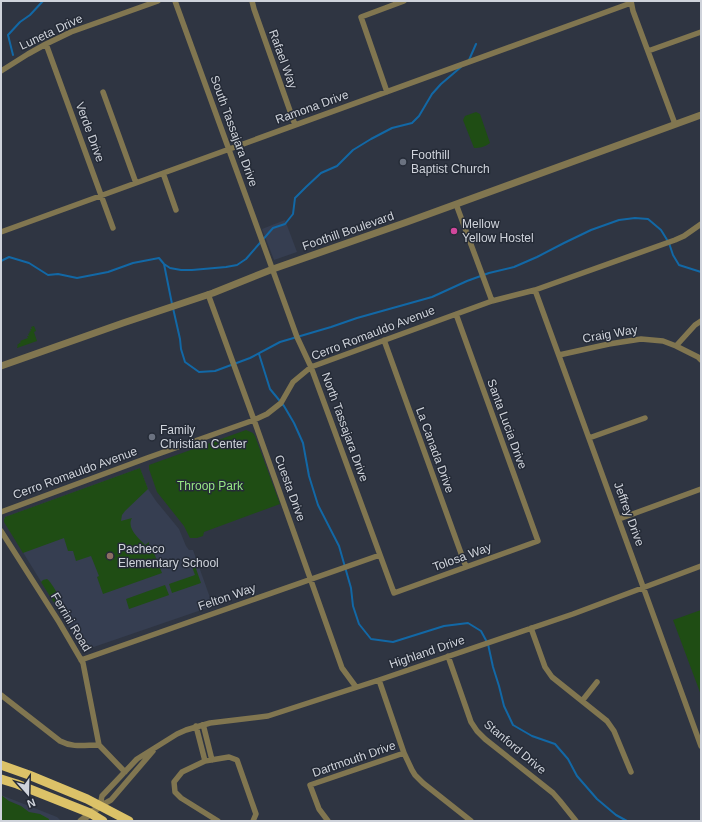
<svg xmlns="http://www.w3.org/2000/svg" width="702" height="822" font-family="Helvetica,sans-serif">
	<rect width="100%" height="100%" fill="#2f3542"/>
	<!-- built -->
	<path fill="#363e51" d="M 285,220 L 297,252 L 274,260 L 262,229 Z
		M 140,468 L 148,489 L 156,501 L 179,529 L 186,546 L 189,550 L 193,550 L 213,606 L 85,650 L 83,650 L 5,523 L 4,519 L 5,517 Z
		M 1,795 L 57,817 L 61,821 L 1,821 Z"/>
	<!-- green -->
	<path fill="#1f4d14" d="M 476,112 L 480,114 L 490,143 C 485,147 480,148 474,148 L 463,120 L 465,116 Z
		M 34,326 L 36,331 L 34,332 L 37,341 L 17,348 L 17,347 L 18,346 L 17,345 L 21,342 L 20,341 L 28,338 L 27,336 L 29,336 L 28,334 L 30,333 L 29,332 L 31,331 L 30,329 L 32,329 L 31,327 Z
		M 246,430 L 253,433 L 255,436 L 280,504 L 204,532 L 203,536 L 197,538 L 190,538 L 184,526 L 157,492 L 149,469 L 149,465 Z
		M 140,468 L 148,489 L 125,511 L 122,515 L 121,521 L 132,518 C 126,528 139,538 145,545 L 149,542 L 149,545 L 152,548 L 162,573 L 103,594 L 97,577 L 99,576 L 91,556 L 76,561 L 73,551 L 68,551 L 64,538 L 23,553 L 4,522 L 4,520 L 5,517 Z
		M 193,560 L 201,583 L 172,593 L 169,584 L 195,575 L 190,561 Z
		M 47,579 C 52,582 64,605 64,611 L 62,614 L 61,614 L 41,582 L 43,580 Z
		M 165,585 L 169,595 L 129,609 L 126,599 Z
		M 701,610 L 701,695 L 673,620 Z
		M 1,795 L 9,801 L 21,806 L 29,812 L 40,814 L 49,819 L 49,821 L 1,821 Z"/>
	<g fill="none" stroke-linecap="round" stroke-linejoin="round">
		<!-- stream -->
		<path stroke="#1268a6" stroke-width="2" d="M 13,55 L 8,35 L 20,22 L 30,15 L 43,1
			M 469,60 L 476,44
			M 1,261 L 9,257 L 29,263 L 48,275 L 58,274 L 77,278 L 108,272 L 133,263 L 159,258 L 164,264 L 170,268 L 181,270 L 192,270 L 226,267 L 237,265 L 246,259 L 273,228 L 285,224 L 293,214 L 295,198 L 306,187 L 321,173 L 337,166 L 353,150 L 371,139 L 392,128 L 412,123 L 419,116 L 432,94 L 441,84 L 461,67
			M 164,264 L 172,304
			M 173,308 L 180,339 L 181,349 L 185,362 L 199,372 L 215,371 L 250,358 L 280,342 L 331,327 L 357,318 L 432,297 L 467,281 L 489,273 L 514,267 L 537,257 L 564,243 L 591,230 L 619,220 L 635,218 L 648,219 L 661,230 L 669,243 L 673,255 L 679,265 L 701,272
			M 259,354 L 270,389 L 284,406 L 294,423 L 303,443 L 309,476 L 318,505 L 339,546 L 351,588 L 353,606 L 359,624 L 371,639 L 393,642 L 444,626 L 468,623 L 481,631 L 488,644 L 493,667 L 499,686 L 504,706 L 513,725 L 532,736 L 555,744 L 568,759 L 577,776 L 597,799 L 616,815 L 627,821"/>
		<!-- minor -->
		<path stroke="#817650" stroke-width="5.5" d="M 175,1 L 297,337 L 311,367 L 394,593 L 538,541 L 456,314
			M 252,1 L 254,9 L 295,125
			M 631,1 L 633,11 L 675,124
			M 46,44 L 113,228
			M 648,51 L 701,32
			M 1,71 L 28,54 L 46,44 L 71,32 L 158,1
			M 103,92 L 136,183
			M 387,92 L 361,17 L 404,1
			M 163,173 L 176,210
			M 456,204 L 492,301
			M 1,232 L 631,3
			M 535,290 L 701,746
			M 208,294 L 254,420 L 342,668 L 356,687
			M 384,340 L 466,567
			M 676,346 L 695,325 L 701,321
			M 559,355 L 609,344 L 641,339 L 663,341 L 676,346 L 698,357 L 701,360
			M 589,438 L 645,418
			M 1,512 L 147,458 L 254,420 L 267,414 L 281,403 L 293,382 L 311,367 L 492,301 L 535,290 L 675,240 L 684,236 L 701,224
			M 619,519 L 701,489
			M 1,531 L 59,622 L 83,663 L 99,745 L 125,772
			M 531,628 L 545,667 L 552,677 L 607,721 L 614,731 L 631,772
			M 448,656 L 471,722 L 477,731 L 485,739 L 553,793 L 560,801 L 576,821
			M 81,660 L 380,555
			M 379,680 L 404,753 L 412,770 L 415,775 L 423,783 L 471,821
			M 1,695 L 60,741 C 73,748 85,745 99,745
			M 582,701 L 597,682
			M 202,725 L 204,728 L 212,760
			M 196,726 L 205,761
			M 100,806 L 102,796 L 137,759 L 177,734 L 186,730 L 210,723 L 268,716 L 379,680 L 573,614 L 701,566
			M 100,806 L 111,800 L 153,751
			M 218,821 L 181,798 L 175,792 L 174,782 L 182,772 L 205,761 L 229,757 L 237,760 L 256,814 L 253,821
			M 328,821 L 319,809 L 310,785 L 404,753"/>
		<!-- tertiary -->
		<path stroke="#817650" stroke-width="7" d="M 1,366 L 123,323 L 213,293 L 273,269 L 407,222 L 701,115
			M 81,821 L 100,806"/>
		<!-- trunk -->
		<path stroke="#dcc268" stroke-width="9" d="M 1,765 L 29,775 L 87,799 L 129,821
			M 1,779 L 17,784 L 90,813 L 103,821"/>
	</g>
	<!-- markers -->
	<g fill="#6b7280" stroke="#252b37" stroke-width="1.5">
		<circle cx="403" cy="162" r="4"/>
		<circle cx="152" cy="437" r="4"/>
	</g>
	<circle fill="#d1479c" stroke="#252b37" stroke-width="1.5" cx="454" cy="231" r="4"/>
	<circle fill="#8d6e63" stroke="#252b37" stroke-width="1.5" cx="110" cy="556" r="4"/>
	<g text-anchor="middle" dominant-baseline="central" stroke-width="3" stroke-linejoin="round" paint-order="stroke">
		<!-- street labels -->
		<g font-size="12" fill="#cfd3db" stroke="#252b37">
			<text transform="translate(51 32) rotate(-25)">Luneta Drive</text>
			<text transform="translate(283 59) rotate(70)">Rafael Way</text>
			<text transform="translate(312 107) rotate(-20)">Ramona Drive</text>
			<text transform="translate(234 131) rotate(70)">South Tassajara Drive</text>
			<text transform="translate(90 132) rotate(70)">Verde Drive</text>
			<text transform="translate(348 231) rotate(-19)">Foothill Boulevard</text>
			<text transform="translate(373 333) rotate(-21)">Cerro Romauldo Avenue</text>
			<text transform="translate(610 334) rotate(-10)">Craig Way</text>
			<text transform="translate(507 424) rotate(70)">Santa Lucia Drive</text>
			<text transform="translate(345 427) rotate(70)">North Tassajara Drive</text>
			<text transform="translate(435 450) rotate(70)">La Canada Drive</text>
			<text transform="translate(75 473) rotate(-20)">Cerro Romauldo Avenue</text>
			<text transform="translate(290 488) rotate(70)">Cuesta Drive</text>
			<text transform="translate(629 514) rotate(70)">Jeffrey Drive</text>
			<text transform="translate(462 557) rotate(-20)">Tolosa Way</text>
			<text transform="translate(227 597) rotate(-19)">Felton Way</text>
			<text transform="translate(71 622) rotate(59)">Ferrini Road</text>
			<text transform="translate(427 652) rotate(-19)">Highland Drive</text>
			<text transform="translate(515 747) rotate(40)">Stanford Drive</text>
			<text transform="translate(354 759) rotate(-19)">Dartmouth Drive</text>
		</g>
		<!-- poi labels -->
		<g font-size="12" fill="#cfd3db" stroke="#252b37" text-anchor="start">
			<text x="411" y="155">Foothill<tspan x="411" dy="14">Baptist Church</tspan></text>
			<text x="462" y="224">Mellow<tspan x="462" dy="14">Yellow Hostel</tspan></text>
			<text x="160" y="430">Family<tspan x="160" dy="14">Christian Center</tspan></text>
			<text x="118" y="549">Pacheco<tspan x="118" dy="14">Elementary School</tspan></text>
		</g>
		<!-- park labels -->
		<g font-size="12" fill="#96e784" stroke="#252b37">
			<text x="210" y="486">Throop Park</text>
		</g>
	</g>
	<!-- border -->
	<rect width="702" height="822" fill="none" stroke="#cfd3db" stroke-width="4"/>
	<!-- north arrow -->
	<g transform="translate(28 794) rotate(160)" stroke="#252b37" stroke-width="3" paint-order="stroke">
	<path d="M0-3L7 15L0 10L-7 15Z" fill="#cfd3db"/>
	<text y="-6" font-size="11" font-weight="bold" text-anchor="middle" fill="#cfd3db">N</text>
	</g>
</svg>
